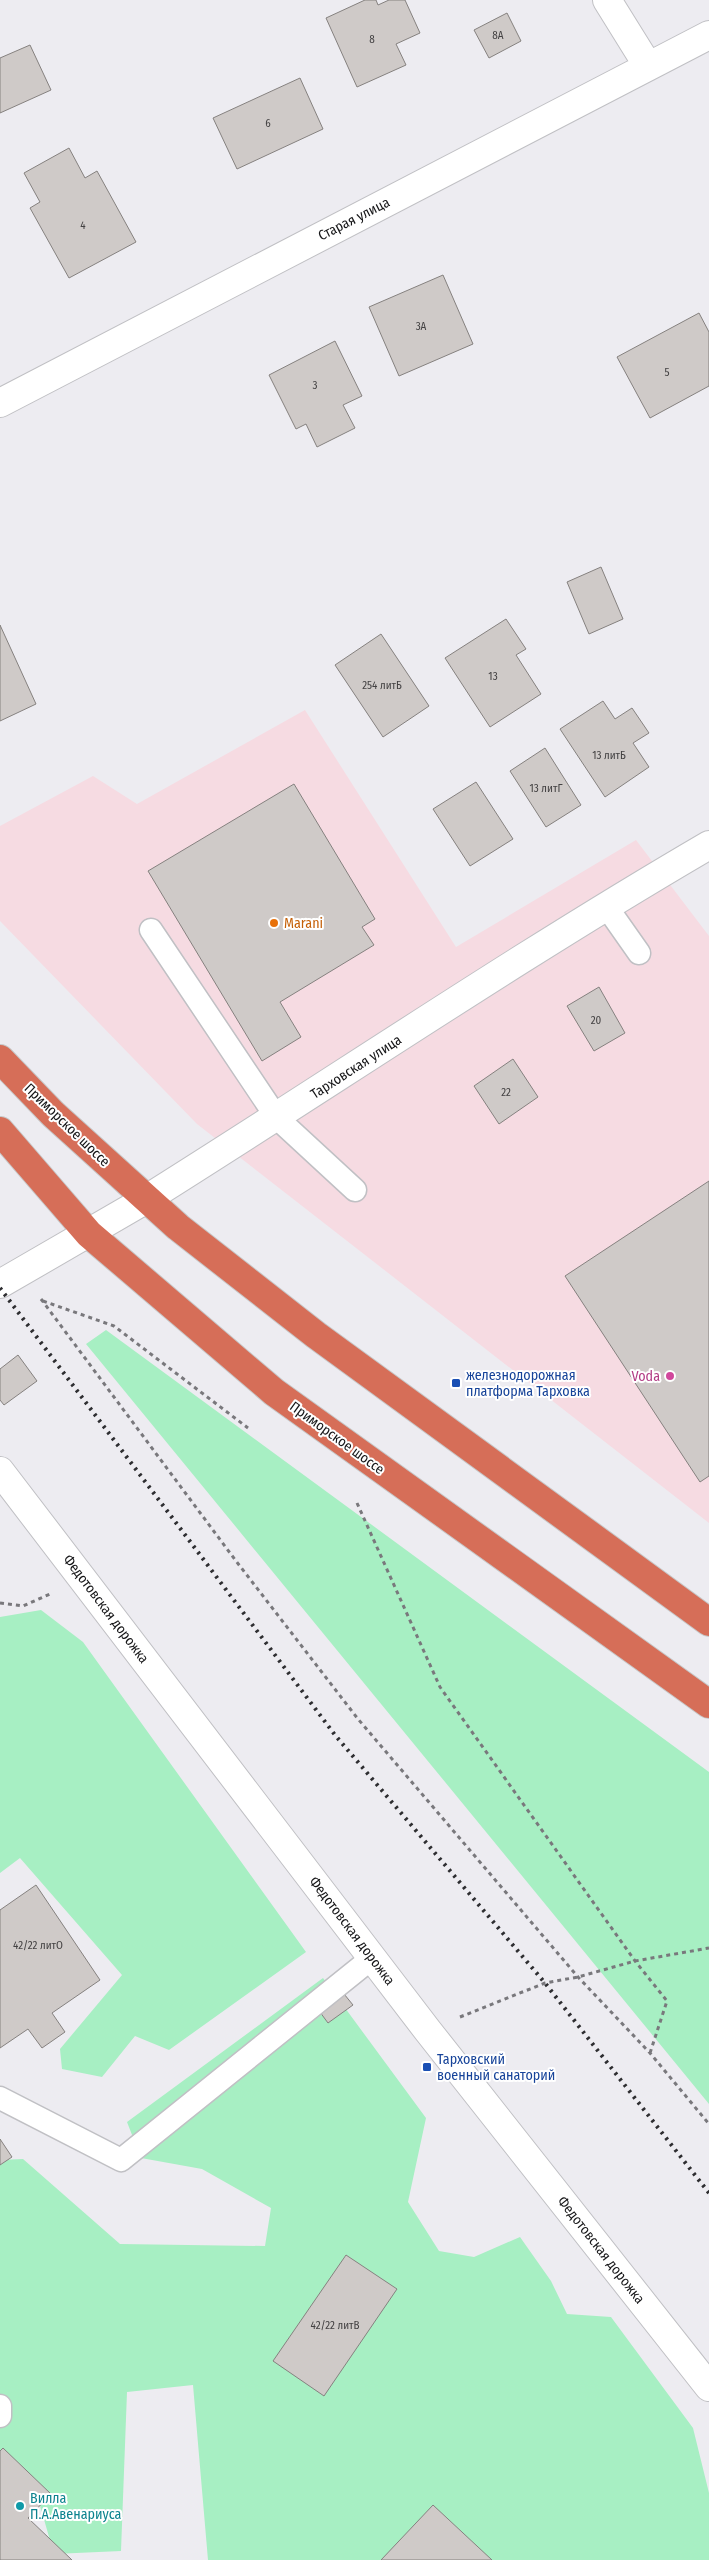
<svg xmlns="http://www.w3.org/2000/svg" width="709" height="2560" font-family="'Fira Sans Condensed',sans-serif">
	<rect width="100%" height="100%" fill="#edecf1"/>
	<!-- commercial -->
	<path fill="#f6dbe2" d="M 305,710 L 456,947 L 636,840 L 709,936 L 709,1523 L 197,1124 L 0,921 L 0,826 L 93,776 L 137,804 Z"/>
	<!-- green -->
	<path fill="#a7efc3" d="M 106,1330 L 709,1772 L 709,2104 L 86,1344 Z
		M 41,1610 L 83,1642 L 306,1952 L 169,2050 L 135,2036 L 102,2077 L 62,2069 L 60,2049 L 122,1975 L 20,1858 L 0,1873 L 0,1617 Z
		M 323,1978 L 426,2118 L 408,2202 L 439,2251 L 474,2257 L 520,2237 L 551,2281 L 567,2314 L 611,2317 L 693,2428 L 709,2493 L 709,2560 L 208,2560 L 193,2385 L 127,2392 L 121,2551 L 54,2554 L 34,2485 L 0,2468 L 0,2160 L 23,2159 L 120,2244 L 265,2246 L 271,2208 L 202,2169 L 141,2158 L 127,2122 Z"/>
	<!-- building -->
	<path fill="#cfcac8" stroke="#85817f" d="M 365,0 L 376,0 L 378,5 L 389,0 L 405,0 L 420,33 L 396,44 L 406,65 L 357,87 L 326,18 Z
		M 507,13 L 521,41 L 489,58 L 474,30 Z
		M 30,45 L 51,90 L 0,113 L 0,58 Z
		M 300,78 L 323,129 L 237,169 L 213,118 Z
		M 69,148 L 85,178 L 97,171 L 136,242 L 69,278 L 30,208 L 40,202 L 24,173 Z
		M 443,275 L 473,344 L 399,376 L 369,307 Z
		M 699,313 L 709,332 L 709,386 L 650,418 L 617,357 Z
		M 335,341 L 362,396 L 343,405 L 355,428 L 317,447 L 306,424 L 296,429 L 269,375 Z
		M 601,567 L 623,619 L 589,634 L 567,582 Z
		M 506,619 L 526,649 L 516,655 L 541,694 L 490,727 L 445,658 Z
		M 0,625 L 36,704 L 0,721 Z
		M 381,634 L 429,706 L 383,737 L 335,665 Z
		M 603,701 L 615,719 L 632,708 L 649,733 L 633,743 L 649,767 L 605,797 L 560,729 Z
		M 545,748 L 581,805 L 546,827 L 510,771 Z
		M 476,782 L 513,839 L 470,866 L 433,809 Z
		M 294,784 L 375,919 L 362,927 L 374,945 L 280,1002 L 301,1037 L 262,1061 L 148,871 Z
		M 599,987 L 625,1033 L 594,1051 L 567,1006 Z
		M 513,1059 L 538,1097 L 499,1124 L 474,1086 Z
		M 709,1181 L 709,1476 L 700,1482 L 565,1276 Z
		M 18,1355 L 37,1381 L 4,1405 L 0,1400 L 0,1369 Z
		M 36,1885 L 100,1980 L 52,2013 L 65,2032 L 42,2048 L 28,2029 L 0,2048 L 0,1910 Z
		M 340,1989 L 353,2005 L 328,2023 L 317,2008 Z
		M 0,2139 L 12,2157 L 0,2165 Z
		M 346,2255 L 397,2289 L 324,2396 L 273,2361 Z
		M 3,2448 L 51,2494 L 28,2518 L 72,2560 L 0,2560 L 0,2451 Z
		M 433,2505 L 492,2560 L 381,2560 Z"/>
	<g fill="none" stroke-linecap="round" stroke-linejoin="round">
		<defs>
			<path id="lane" d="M 606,906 L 639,953
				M 151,930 L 277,1118 L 355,1190
				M 0,2098 L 121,2160 L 372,1958
				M 0,2406 L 0,2416"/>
			<path id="street" d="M 607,0 L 648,66
				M 0,403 L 709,35
				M 145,1200 C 333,1082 517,957 709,845"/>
			<path id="secondary" d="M 0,1284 L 145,1200
				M 0,1471 L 428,2031 L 709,2387"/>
			<path id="highway" d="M 0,1059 L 53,1114 L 178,1227 L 316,1335 L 709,1622
				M 0,1131 L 89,1234 L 274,1392 L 709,1704"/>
		</defs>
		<!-- lane casing -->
		<use href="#lane" stroke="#c0c0c4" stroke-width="25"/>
		<!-- street casing -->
		<use href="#street" stroke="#c0c0c4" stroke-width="30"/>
		<!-- secondary casing -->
		<use href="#secondary" stroke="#c0c0c4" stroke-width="30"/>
		<!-- highway casing -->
		<use href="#highway" stroke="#c7c7c7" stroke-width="30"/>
		<!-- path -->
		<path stroke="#79787c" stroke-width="3" stroke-dasharray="4 4" stroke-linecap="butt" d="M 41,1299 L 236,1561 L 358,1719 L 578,1977 L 650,2053 L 709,2124
			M 43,1301 L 114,1326 L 248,1428
			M 357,1503 L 440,1687 L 635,1961 L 667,2001 L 650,2053
			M 0,1603 L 23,1606 L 50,1594
			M 460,2017 L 545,1983 L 578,1977 L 635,1961 L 709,1948"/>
		<!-- lane -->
		<use href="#lane" stroke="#fff" stroke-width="22"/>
		<!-- street -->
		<use href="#street" stroke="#fff" stroke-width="28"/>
		<!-- secondary -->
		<use href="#secondary" stroke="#fff" stroke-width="28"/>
		<!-- highway -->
		<use href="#highway" stroke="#d66e58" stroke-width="28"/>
		<!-- rail -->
		<path stroke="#2d2d30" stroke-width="4" stroke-dasharray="2.5 5" stroke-linecap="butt" d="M 0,1288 L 335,1735 L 545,1983 L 709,2193"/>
	</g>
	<!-- markers -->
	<circle fill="#e8710a" stroke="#fff" stroke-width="2" cx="274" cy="923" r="5"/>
	<circle fill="#d1479c" stroke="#fff" stroke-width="2" cx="670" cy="1376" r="5"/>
	<g fill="#1a4fb4" stroke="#fff" stroke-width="2">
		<rect x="451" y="1378" width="10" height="10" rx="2.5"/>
		<rect x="422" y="2062" width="10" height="10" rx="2.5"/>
	</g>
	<circle fill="#0f9aa8" stroke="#fff" stroke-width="2" cx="20" cy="2506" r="5"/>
	<g text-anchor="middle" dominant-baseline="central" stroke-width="4" stroke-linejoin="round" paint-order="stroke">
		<!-- number labels -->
		<g font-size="11" fill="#444243">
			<text x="498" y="35">8А</text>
			<text x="372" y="39">8</text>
			<text x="268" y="123">6</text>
			<text x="83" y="225">4</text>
			<text x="421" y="326">3А</text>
			<text x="667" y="372">5</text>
			<text x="315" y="385">3</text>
			<text x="493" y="676">13</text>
			<text x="382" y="685">254 литБ</text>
			<text x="609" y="755">13 литБ</text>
			<text x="546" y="788">13 литГ</text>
			<text x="596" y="1020">20</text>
			<text x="506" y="1092">22</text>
			<text x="38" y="1945">42/22 литО</text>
			<text x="335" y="2325">42/22 литВ</text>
		</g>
		<!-- street labels -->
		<g font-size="14" fill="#151517" stroke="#fff">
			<text transform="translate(354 219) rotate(-27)">Старая улица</text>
			<text transform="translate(356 1067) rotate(-33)">Тарховская улица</text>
			<text transform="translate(67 1125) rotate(44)">Приморское шоссе</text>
			<text transform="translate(337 1438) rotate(36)">Приморское шоссе</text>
			<text transform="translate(106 1609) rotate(53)">Федотовская дорожка</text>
			<text transform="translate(352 1931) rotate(53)">Федотовская дорожка</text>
			<text transform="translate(601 2250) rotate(52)">Федотовская дорожка</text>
		</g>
		<!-- food labels -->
		<g font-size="14" fill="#c56008" stroke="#fff" text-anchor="start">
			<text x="284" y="923">Marani</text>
		</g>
		<!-- transit labels -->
		<g font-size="14" fill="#164399" stroke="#fff" text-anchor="start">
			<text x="466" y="1375">железнодорожная<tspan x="466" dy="16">платформа Тарховка</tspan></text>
			<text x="437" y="2059">Тарховский<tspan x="437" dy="16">военный санаторий</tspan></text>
		</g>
		<!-- hotel labels -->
		<g font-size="14" fill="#b23c85" stroke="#fff" text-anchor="end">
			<text x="660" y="1376">Voda</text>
		</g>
		<!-- culture labels -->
		<g font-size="14" fill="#0d838f" stroke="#fff" text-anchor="start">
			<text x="30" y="2498">Вилла<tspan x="30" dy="16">П.А.Авенариуса</tspan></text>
		</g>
	</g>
</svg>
